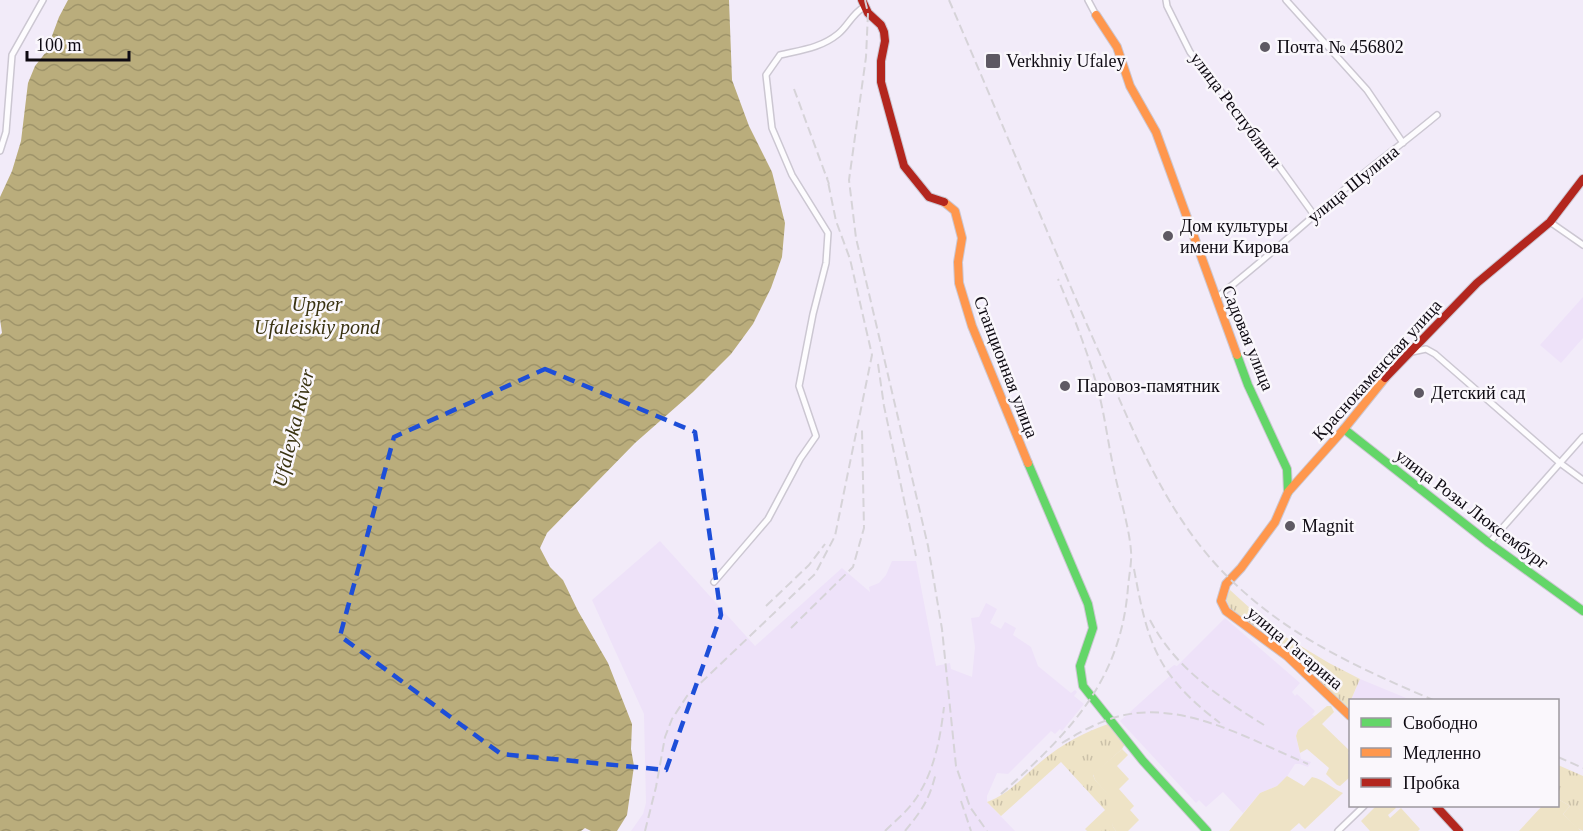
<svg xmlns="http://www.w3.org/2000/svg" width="1583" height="831" font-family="Georgia,serif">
	<defs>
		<pattern id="grass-tufts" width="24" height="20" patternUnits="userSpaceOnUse" patternTransform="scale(1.5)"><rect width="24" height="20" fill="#eee3c6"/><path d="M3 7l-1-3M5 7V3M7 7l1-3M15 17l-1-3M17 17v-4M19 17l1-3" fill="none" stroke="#cbc1a9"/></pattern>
		<pattern id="water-waves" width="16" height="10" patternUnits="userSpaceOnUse" patternTransform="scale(1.5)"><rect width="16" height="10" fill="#baad7c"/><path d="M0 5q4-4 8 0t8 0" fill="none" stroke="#9f946a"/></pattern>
	</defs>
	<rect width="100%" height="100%" fill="#f2ebf9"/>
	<!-- built -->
	<path fill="#eee2f9" d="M 1583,297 L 1583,338 L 1561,363 L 1540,345 Z
		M 660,541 L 755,646 L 842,568 L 870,592 L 869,587 L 879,583 L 886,575 L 892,561 L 916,561 L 936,666 L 950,663 L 951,669 L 972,677 L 975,647 L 971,618 L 979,617 L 986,603 L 997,609 L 990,623 L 1001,629 L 1005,622 L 1016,628 L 1013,635 L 1031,647 L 1038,666 L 1071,693 L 1075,690 L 1077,692 L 1074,696 L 1084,704 L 1062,731 L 1060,729 L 1055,734 L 1051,731 L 1008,774 L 997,773 L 987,796 L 987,802 L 1015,831 L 631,831 L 643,814 L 646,803 L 644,714 L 592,600 Z
		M 1225,618 L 1300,683 L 1292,692 L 1295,696 L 1297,694 L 1315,711 L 1312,715 L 1315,716 L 1298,730 L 1296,736 L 1301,759 L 1311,762 L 1308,767 L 1300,764 L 1295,764 L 1286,778 L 1277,786 L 1260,793 L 1243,813 L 1223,792 L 1206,807 L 1199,800 L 1196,803 L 1120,721 L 1171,675 L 1168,670 L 1174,665 L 1177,666 Z
		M 1360,679 L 1411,700 L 1350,700 L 1350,703 L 1350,702 Z"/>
	<!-- grass -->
	<path fill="url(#grass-tufts)" d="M 1230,590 L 1274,630 L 1329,663 L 1360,679 L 1350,702 L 1350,712 L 1231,610 L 1226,599 Z
		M 1108,724 L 1125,744 L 1122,749 L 1093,775 L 1095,780 L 1110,796 L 1113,827 L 1116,831 L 1087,831 L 1085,829 L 1105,810 L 1061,762 L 1001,816 L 987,802 C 1010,794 1024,775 1043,760 C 1062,744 1085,732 1108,724 Z
		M 1558,765 L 1583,776 L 1583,831 L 1577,828 L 1563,814 L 1570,806 L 1558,799 Z"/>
	<!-- garden -->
	<path fill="#eee3c6" d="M 1327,706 L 1331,706 L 1334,712 L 1322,724 L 1350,751 L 1348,753 L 1350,755 L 1350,777 L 1340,786 L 1337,785 L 1326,774 L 1329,768 L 1307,749 L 1300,753 L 1296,736 L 1298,730 Z
		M 1122,749 L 1128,755 L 1117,766 L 1129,779 L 1119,789 L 1134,806 L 1130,810 L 1139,820 L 1128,831 L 1116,831 L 1113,827 L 1106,799 L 1109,796 L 1095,780 L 1093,774 Z
		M 1287,776 L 1304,786 L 1312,777 C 1325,780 1331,788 1343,793 L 1305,829 L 1299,823 L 1290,831 L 1229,831 L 1260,793 L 1277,786 Z
		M 1558,799 L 1570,806 L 1563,814 L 1581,831 L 1519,831 L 1542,806 L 1558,806 Z
		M 1376,806 L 1394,806 L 1396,808 L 1388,815 L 1390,818 L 1401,808 L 1420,829 L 1418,831 L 1370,831 L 1361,821 Z"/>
	<!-- water -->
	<path fill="url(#water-waves)" d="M 68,0 L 729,0 L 732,80 L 749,126 L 772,172 L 785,223 L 782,257 L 771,288 L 753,324 L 731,354 L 693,392 L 635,443 L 547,533 L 540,548 L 550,567 L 563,580 L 578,611 L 608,663 L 632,724 L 631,749 L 634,766 L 627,815 L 617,831 L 591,831 L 585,828 L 581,831 L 0,831 L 0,335 L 2,333 L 0,319 L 0,197 L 12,171 L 21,141 L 28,83 L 35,66 L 46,52 L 59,17 Z"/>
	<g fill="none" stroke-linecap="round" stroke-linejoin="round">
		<defs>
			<path id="street" d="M 1088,0 L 1096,15
				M 1166,0 L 1167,6 L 1190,52 L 1273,158 L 1314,215
				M 1286,0 L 1367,90 L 1403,143
				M 0,151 L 6,132 L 12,55 L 43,0
				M 1550,222 L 1583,245
				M 1216,298 C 1261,263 1303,225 1346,188 C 1376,163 1407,140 1437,115
				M 1412,352 L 1426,349 L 1435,354 L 1560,463 L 1583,480
				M 1489,543 L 1583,437
				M 714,582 L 768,519 L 800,459 L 816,436 L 799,386 L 813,314 L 826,263 L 828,233 L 792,175 L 772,128 L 766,75 L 780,55 C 801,50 821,48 838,34 C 848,26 852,14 864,7
				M 1338,831 L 1364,806"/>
			<path id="fast" d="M 1237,355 L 1248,385 L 1287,469 L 1288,492
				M 1344,429 L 1489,543 L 1583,611
				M 1028,463 L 1088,604 L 1093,628 L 1080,666 L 1083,686 L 1143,761 L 1207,831"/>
			<path id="slow" d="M 1096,15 L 1117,47 L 1130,86 L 1156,132 L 1237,355
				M 944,202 L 955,211 L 962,238 L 958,262 L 959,283 L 972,326 L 1028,463
				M 1350,716 L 1287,656 L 1226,611 L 1221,601 L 1226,584 L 1241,568 L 1275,522 L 1288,492 L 1344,429 L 1385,378"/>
			<path id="jam" d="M 862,0 L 868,13 L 881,25 L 884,32 L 885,41 L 881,61 L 881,82 L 904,166 L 929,197 L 944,202
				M 1385,378 L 1477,283 L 1550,222 L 1583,179
				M 1436,806 L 1459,831"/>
		</defs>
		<!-- street casing -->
		<use href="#street" stroke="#ccc7d2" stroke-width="8"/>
		<!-- fast casing -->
		<use href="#fast" stroke="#ccc7d2" stroke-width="10"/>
		<!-- slow casing -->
		<use href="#slow" stroke="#ccc7d2" stroke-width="10"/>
		<!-- jam casing -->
		<use href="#jam" stroke="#ccc7d2" stroke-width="10"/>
		<!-- street -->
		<use href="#street" stroke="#fdfcfe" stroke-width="5"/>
		<!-- fast -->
		<use href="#fast" stroke="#63d668" stroke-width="8"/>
		<!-- slow -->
		<use href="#slow" stroke="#ff974d" stroke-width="8"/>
		<!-- jam -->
		<use href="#jam" stroke="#b3261e" stroke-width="8"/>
		<!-- rail -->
		<path stroke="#d6d3d8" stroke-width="2" stroke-dasharray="9 4.5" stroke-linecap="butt" d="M 865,0 L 868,13 L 866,57 L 849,180 L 856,238 L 928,546 L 942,629 L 956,766 L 970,807 L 987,831
			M 949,0 C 997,111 1043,223 1091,334 C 1130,421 1162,514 1232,581 C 1291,638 1359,668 1433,700
			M 794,89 L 829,184
			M 878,364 L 884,406 L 916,556
			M 1134,569 C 1148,645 1157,675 1220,723
			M 766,606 L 809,565 L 825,544
			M 1150,620 C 1175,668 1219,697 1264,725
			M 791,628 L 853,567 L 864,528 L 862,430
			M 1062,743 C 1080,732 1098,722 1120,716 C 1184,700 1250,740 1308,764
			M 1558,757 L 1583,768
			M 1001,794 C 1068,734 1121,682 1128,587 C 1129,575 1132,562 1131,551 C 1129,525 1119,496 1114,470 C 1108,444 1105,416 1098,390 C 1088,352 1073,315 1058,279
			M 961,801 L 971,831
			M 645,831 L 656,787 L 665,737 L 672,719 L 687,696 L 815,574 L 835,536 L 872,355 L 850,259 L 836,221 L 827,177
			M 885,831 C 894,822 904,814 912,804 C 933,777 940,741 944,707
			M 905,831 C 923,809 929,800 936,773"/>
	</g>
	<!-- marked area -->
	<path fill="none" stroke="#1d4ed8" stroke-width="4.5" stroke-dasharray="12 8" stroke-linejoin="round" d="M 545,369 L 695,432 L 721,615 L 666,770 L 501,754 L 340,636 L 394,437 Z"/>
	<!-- markers -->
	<g fill="#5e5963" stroke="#faf7fc" stroke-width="2">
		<circle cx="1265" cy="47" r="6"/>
		<rect x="985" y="53" width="16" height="16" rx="3"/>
		<circle cx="1168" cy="236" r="6"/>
		<circle cx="1065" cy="386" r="6"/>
		<circle cx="1419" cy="393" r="6"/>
		<circle cx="1290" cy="526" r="6"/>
	</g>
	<g text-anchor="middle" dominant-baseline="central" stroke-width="5" stroke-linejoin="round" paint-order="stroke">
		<!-- poi labels -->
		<g font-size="18" fill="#0e0a12" stroke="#faf7fc" text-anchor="start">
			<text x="1277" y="47">Почта № 456802</text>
			<text x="1006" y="61">Verkhniy Ufaley</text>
			<text x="1180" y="226">Дом культуры<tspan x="1180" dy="21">имени Кирова</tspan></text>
			<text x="1077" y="386">Паровоз-памятник</text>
			<text x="1431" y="393">Детский сад</text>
			<text x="1302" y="526">Magnit</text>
		</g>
		<!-- street labels -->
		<g font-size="18" fill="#0e0a12" stroke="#faf7fc">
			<text transform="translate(1236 110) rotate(53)">улица Республики</text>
			<text transform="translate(1353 184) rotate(-39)">улица Шулина</text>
			<text transform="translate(1248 338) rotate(68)">Садовая улица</text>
			<text transform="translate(1006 367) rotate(69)">Станционная улица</text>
			<text transform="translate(1377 370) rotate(-48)">Краснокаменская улица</text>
			<text transform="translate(1472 509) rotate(37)">улица Розы Люксембург</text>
			<text transform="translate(1295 648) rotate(40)">улица Гагарина</text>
		</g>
		<!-- water labels -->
		<g font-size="20" font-style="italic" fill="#38310f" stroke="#faf7fc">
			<text x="317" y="304">Upper<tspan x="317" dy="23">Ufaleiskiy pond</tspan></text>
			<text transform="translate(293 428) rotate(-76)">Ufaleyka River</text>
		</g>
	</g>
	<!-- legend -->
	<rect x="1349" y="699" width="210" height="108" fill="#faf7fc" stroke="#9c989e" stroke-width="1.5"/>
	<rect x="1361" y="718" width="30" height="9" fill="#63d668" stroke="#9c989e" stroke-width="1.5"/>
	<text x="1403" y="729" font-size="18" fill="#0e0a12">Свободно</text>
	<rect x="1361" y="748" width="30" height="9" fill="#ff974d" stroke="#9c989e" stroke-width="1.5"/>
	<text x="1403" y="759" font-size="18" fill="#0e0a12">Медленно</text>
	<rect x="1361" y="778" width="30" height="9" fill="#b3261e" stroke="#9c989e" stroke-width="1.5"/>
	<text x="1403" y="789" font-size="18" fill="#0e0a12">Пробка</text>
	<!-- scale -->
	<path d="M27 51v9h102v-9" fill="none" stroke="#0e0a12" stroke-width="3"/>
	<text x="36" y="51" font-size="18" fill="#0e0a12" stroke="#faf7fc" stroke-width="4.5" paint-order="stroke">100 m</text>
</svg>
